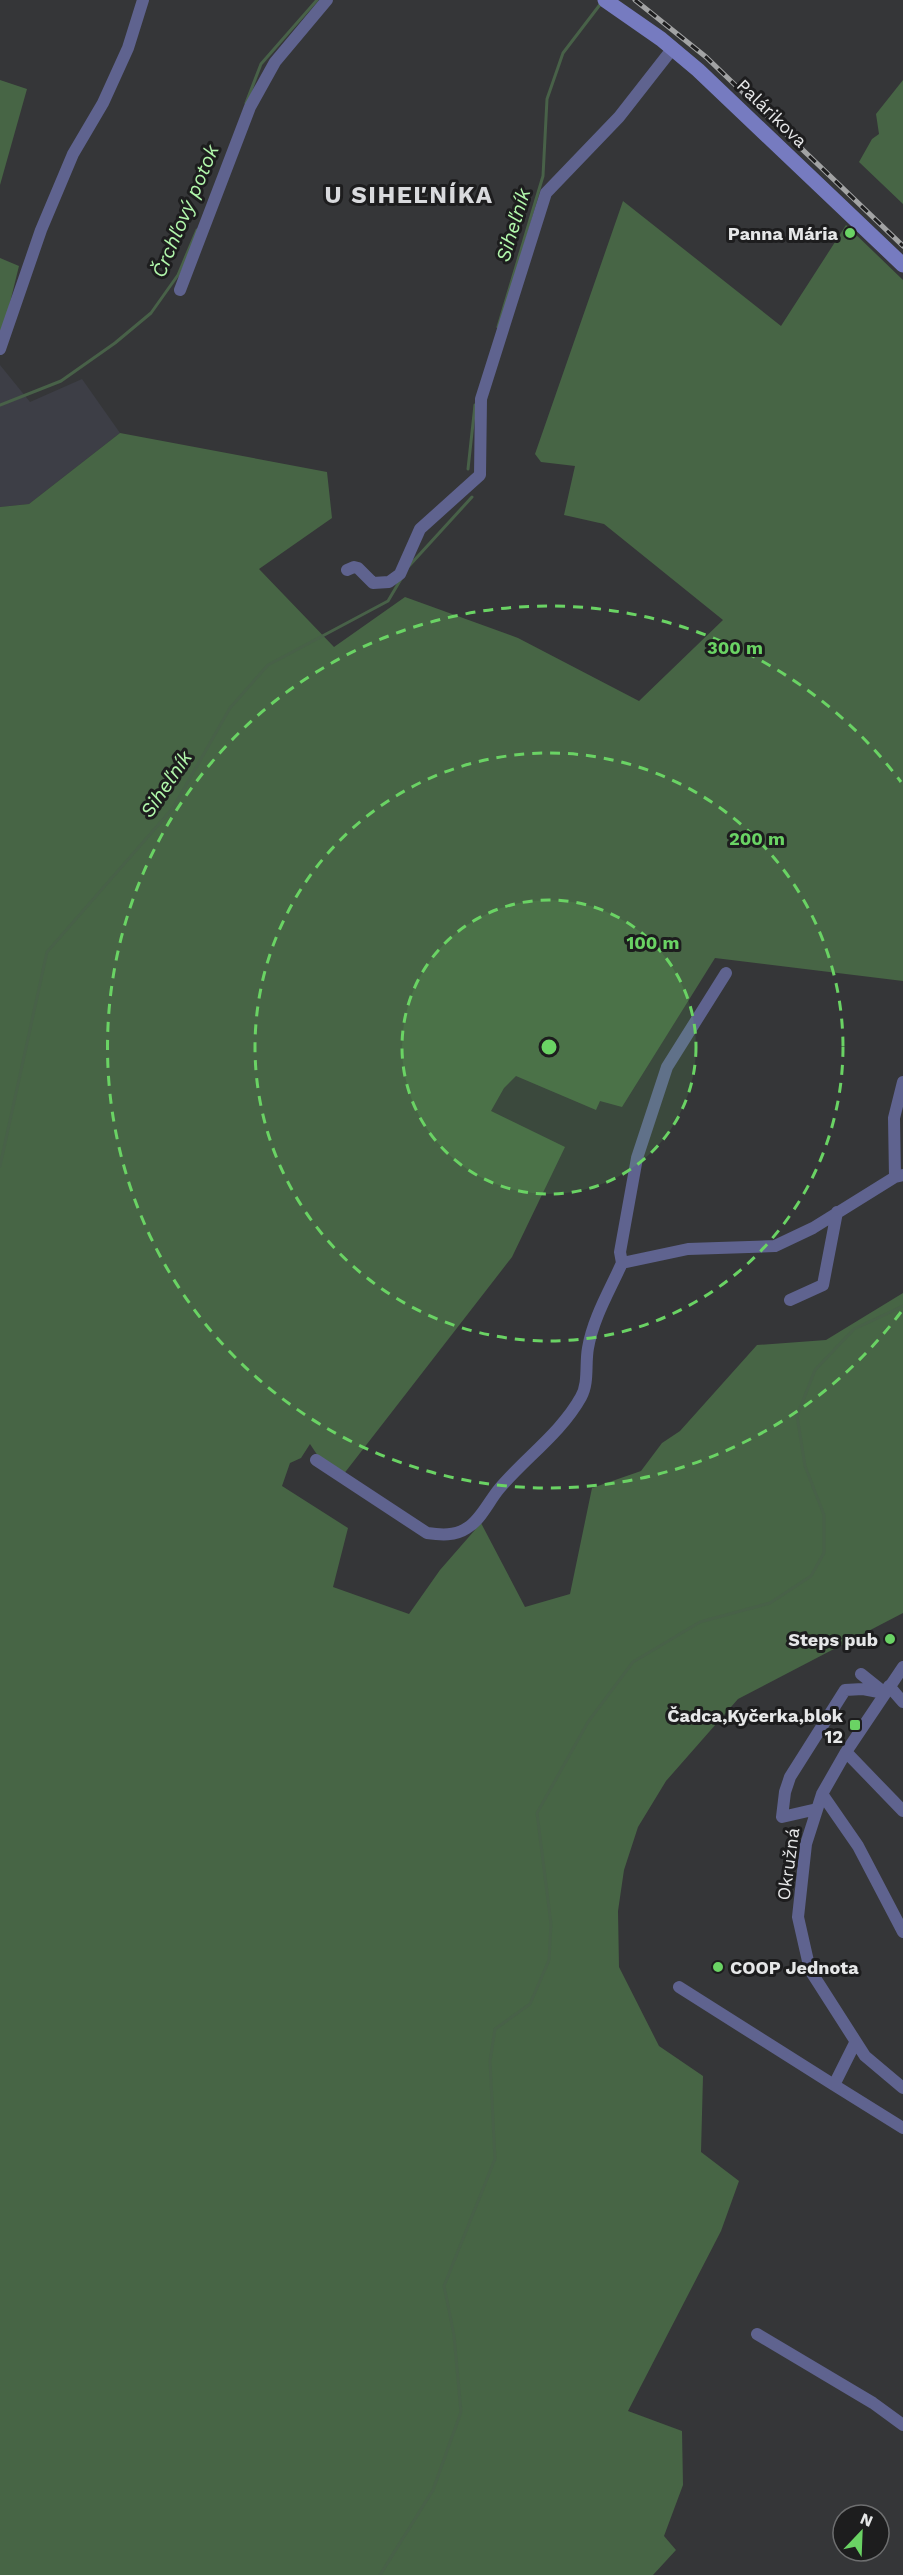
<svg xmlns="http://www.w3.org/2000/svg" width="903" height="2575" font-family="'Work Sans',sans-serif">
	<rect width="100%" height="100%" fill="#353638"/>
	<!-- built -->
	<path fill="#3d3e46" d="M 0,365 L 30,402 L 82,379 L 120,433 L 29,504 L 0,507 Z"/>
	<!-- green -->
	<path fill="#476545" d="M 0,80 L 27,89 L 0,185 Z
		M 903,80 L 903,204 L 859,162 L 872,139 L 879,134 L 876,114 Z
		M 623,201 L 781,326 L 846,225 L 903,280 L 903,981 L 715,958 L 622,1107 L 600,1101 L 596,1110 L 516,1076 L 504,1088 L 491,1111 L 565,1147 L 512,1257 L 343,1475 L 318,1456 L 310,1444 L 301,1458 L 290,1463 L 282,1486 L 348,1528 L 333,1587 L 409,1614 L 440,1570 L 481,1523 L 525,1607 L 570,1594 L 592,1488 L 641,1471 L 662,1443 L 680,1431 L 757,1345 L 826,1340 L 903,1293 L 903,1613 L 738,1699 L 666,1781 L 638,1827 L 624,1870 L 618,1911 L 619,1967 L 659,2046 L 703,2076 L 701,2152 L 739,2181 L 721,2231 L 628,2411 L 682,2431 L 683,2485 L 664,2536 L 676,2550 L 653,2575 L 0,2575 L 0,507 L 29,504 L 120,433 L 327,472 L 332,518 L 259,569 L 334,647 L 405,597 L 518,638 L 639,701 L 723,620 L 604,524 L 564,515 L 575,466 L 541,462 L 535,454 Z
		M 0,258 L 19,266 L 0,343 Z"/>
	<g fill="none" stroke-linecap="round" stroke-linejoin="round">
		<!-- stream -->
		<path stroke="#486148" stroke-width="3" d="M 246,103 L 261,64 L 317,0
			M 498,327 L 543,176 L 547,99 L 563,53 L 602,2
			M 0,405 L 61,381 L 115,343 L 151,313 L 178,275 L 197,230
			M 468,469 L 475,405
			M 409,566 L 472,497
			M 0,1166 L 47,952 L 173,808 L 230,708 L 268,665 L 388,601 L 401,579
			M 380,2575 L 433,2490 L 461,2412 L 454,2335 L 444,2286 L 495,2159 L 490,2061 L 495,2029 L 530,2004 L 549,1960 L 551,1924 L 537,1813 L 588,1722 L 633,1662 L 700,1622 L 770,1603 L 811,1576 L 824,1553 L 824,1515 L 805,1466 L 797,1416 L 815,1370 L 854,1329 L 903,1306"/>
		<!-- street -->
		<path stroke="#5f638f" stroke-width="12" d="M 180,290 L 250,107 L 275,62 L 327,0
			M 0,349 L 41,230 L 73,154 L 103,103 L 128,48 L 143,0
			M 347,570 L 354,567 L 358,568 L 373,583 L 389,582 L 400,574 L 420,529 L 480,475 L 481,399 L 546,193 L 619,117 L 673,48
			M 726,973 L 667,1067 L 637,1158 L 620,1252 L 622,1263 L 688,1249 L 775,1246 L 813,1228 L 895,1177 L 903,1175
			M 895,1177 L 894,1118 L 903,1082
			M 790,1300 L 823,1285 L 837,1212
			M 316,1460 L 427,1533 C 441,1535 455,1536 467,1528 C 480,1521 489,1501 499,1489 C 525,1458 561,1433 581,1397 C 589,1383 585,1364 588,1348 C 593,1318 610,1290 622,1263
			M 903,1667 L 846,1752 L 822,1794 L 806,1844 L 798,1917 L 810,1970 L 865,2056 L 903,2088
			M 861,1674 L 881,1690
			M 889,1686 L 903,1702
			M 846,1752 L 903,1811
			M 822,1794 L 858,1846 L 903,1932
			M 817,1809 L 782,1817 L 785,1792 L 790,1777 L 845,1690 L 863,1689 L 884,1693
			M 679,1987 L 834,2085 L 855,2043
			M 834,2085 L 903,2128
			M 757,2334 L 873,2403 L 903,2425"/>
		<!-- secondary -->
		<path stroke="#767bc0" stroke-width="15" d="M 605,0 L 661,39 L 698,70 L 903,265"/>
		<defs>
			<path id="rail" d="M 635,0 L 706,57 L 903,246"/>
		</defs>
		<!-- rail casing -->
		<use href="#rail" stroke="#a2a3a4" stroke-width="5"/>
		<!-- rail -->
		<use href="#rail" stroke="#1d1d1e" stroke-width="3" stroke-dasharray="9" stroke-linecap="butt"/>
	</g>
	<!-- distance rings -->
	<circle cx="549" cy="1047" r="147" fill="#6ad364" fill-opacity=".12"/>
	<g fill="none" stroke="#6ad364" stroke-width="3" stroke-dasharray="10 8">
		<circle cx="549" cy="1047" r="147"/>
		<circle cx="549" cy="1047" r="294"/>
		<path d="M901 1312A441 441 0 1 1 901 782"/>
	</g>
	<!-- markers -->
	<g fill="#6ad364" stroke="#1d1d1e" stroke-width="2">
		<circle cx="850" cy="233" r="6"/>
		<circle cx="890" cy="1639" r="6"/>
		<rect x="849" y="1719" width="12" height="12" rx="3"/>
		<circle cx="718" cy="1967" r="6"/>
	</g>
	<g text-anchor="middle" dominant-baseline="central" stroke-width="6" stroke-linejoin="round" paint-order="stroke">
		<!-- street labels -->
		<g font-size="18" fill="#e6e7e8" stroke="#1d1d1e">
			<text transform="translate(772 113) rotate(44)">Palárikova</text>
			<text transform="translate(788 1864) rotate(-82)">Okružná</text>
		</g>
		<!-- poi labels -->
		<g font-size="18" font-weight="bold" fill="#e6e7e8" stroke="#1d1d1e" text-anchor="end">
			<text x="838" y="233">Panna Mária</text>
			<text x="878" y="1639">Steps pub</text>
			<text x="843" y="1715">Čadca,Kyčerka,blok<tspan x="843" dy="21">12</tspan></text>
			<text x="730" y="1967" text-anchor="start">COOP Jednota</text>
		</g>
		<!-- water labels -->
		<g font-size="20" font-style="italic" fill="#b1f7ab" stroke="#1d1d1e">
			<text transform="translate(185 211) rotate(-67)">Črchľový potok</text>
			<text transform="translate(513 225) rotate(-73)">Siheľník</text>
			<text transform="translate(166 784) rotate(-56)">Siheľník</text>
		</g>
		<!-- district labels -->
		<g font-size="24" font-weight="bold" letter-spacing="1.5" fill="#d9dadd" stroke="#1d1d1e">
			<text x="409" y="195">U SIHEĽNÍKA</text>
		</g>
	</g>
	<circle cx="549" cy="1047" r="9" fill="#6ad364" stroke="#1d1d1e" stroke-width="3"/>
	<g font-size="18" text-anchor="middle" font-weight="bold" fill="#6ad364" stroke="#1d1d1e" stroke-width="6" stroke-linejoin="round" paint-order="stroke">
		<text x="735" y="654">300 m</text>
		<text x="757" y="845">200 m</text>
		<text x="653" y="949">100 m</text>
	</g>
	<!-- north arrow -->
	<g transform="translate(861 2533) rotate(23)"><circle r="28" fill="#1d1d1e" stroke="#6d6e6f" stroke-width="1.5"/>
	<path d="M0-4.5L10 22L0 15L-10 22Z" fill="#6ad364"/>
	<text y="-9" font-size="16" font-weight="bold" text-anchor="middle" fill="#e6e7e8">N</text>
	</g>
</svg>
